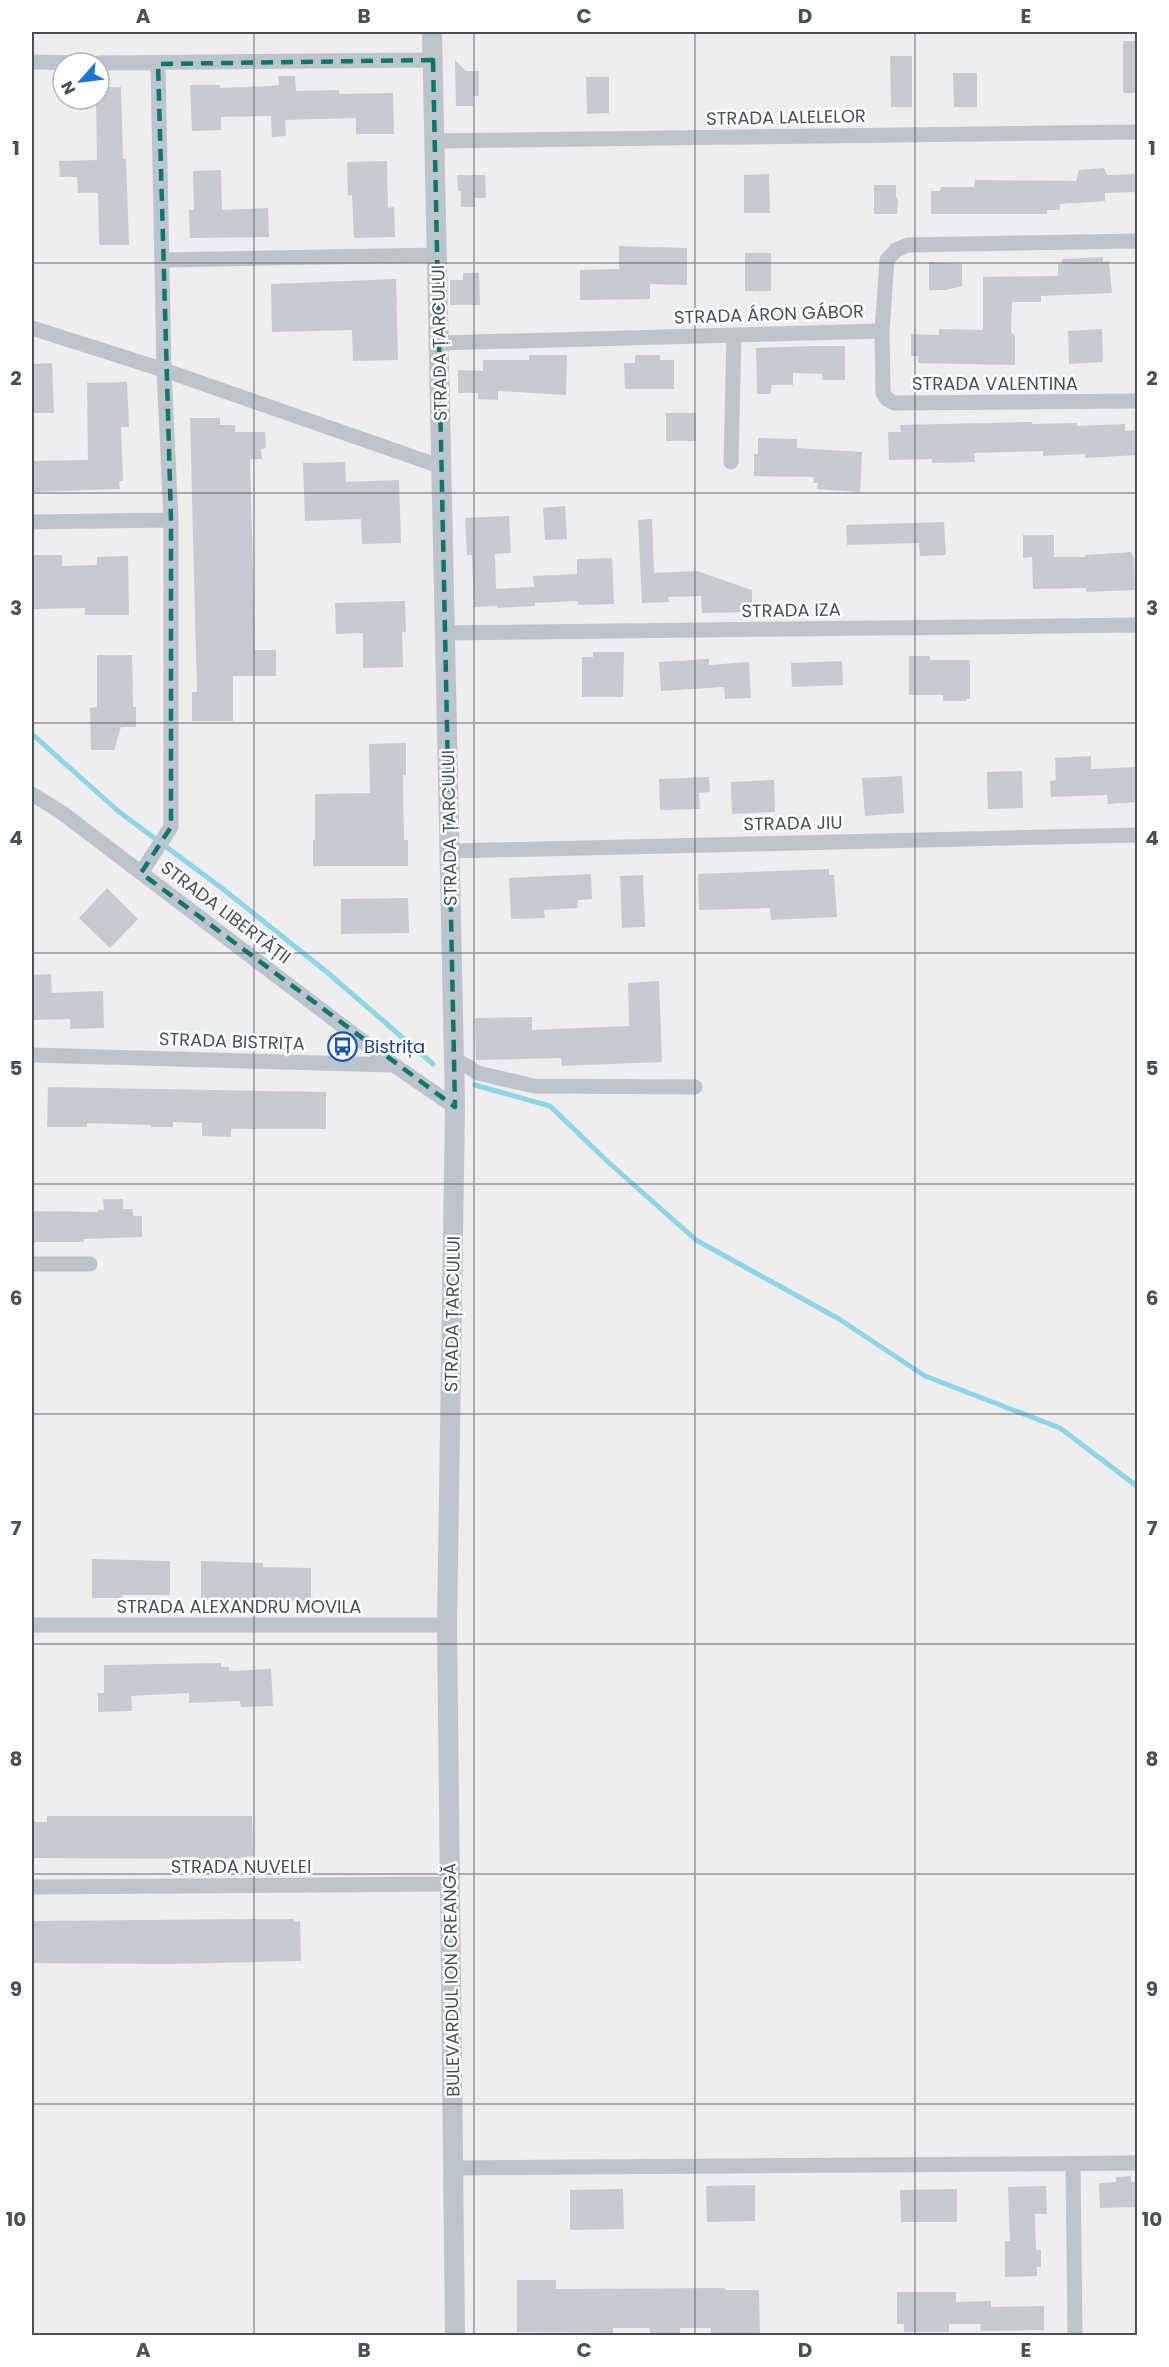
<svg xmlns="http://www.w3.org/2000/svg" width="1169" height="2367" font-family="Poppins,sans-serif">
	<rect width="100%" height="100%" fill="#f0eded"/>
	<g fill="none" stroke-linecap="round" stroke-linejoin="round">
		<!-- stream -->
		<path stroke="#8bd6e9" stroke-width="5" d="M 32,734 L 118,811 L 223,889 L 328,973 L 433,1064
			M 475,1085 L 550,1106 L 607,1161 L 696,1240 L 839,1319 L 925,1376 L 1060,1428 L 1138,1487"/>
	</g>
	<!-- building -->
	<path fill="#c7cad0" d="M 1123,41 L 1137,41 L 1137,93 L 1123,93 Z
		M 890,56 L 912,56 L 912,107 L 891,107 Z
		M 455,60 L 466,71 L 479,71 L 479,96 L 473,96 L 473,106 L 456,106 Z
		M 953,73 L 977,73 L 977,107 L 954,107 Z
		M 278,76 L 295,76 L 296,91 L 339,90 L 339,94 L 393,93 L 394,134 L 356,134 L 356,118 L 285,120 L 286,136 L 272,137 L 271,116 L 221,117 L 221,130 L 192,131 L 190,85 L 220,85 L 220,88 L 270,86 L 279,85 Z
		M 586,77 L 609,77 L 609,113 L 587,114 Z
		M 99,87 L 121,87 L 123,159 L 126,159 L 129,245 L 99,245 L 98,193 L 78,193 L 77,177 L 60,177 L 59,161 L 97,160 L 96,99 L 99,99 Z
		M 387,161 L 388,208 L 394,207 L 395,237 L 354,238 L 352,195 L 348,196 L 347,162 Z
		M 1104,168 L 1107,175 L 1137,174 L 1137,192 L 1105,193 L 1105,201 L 1060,204 L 1060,210 L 1047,210 L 1047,214 L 931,214 L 931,191 L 940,191 L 941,187 L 974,187 L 975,180 L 1076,181 L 1079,170 Z
		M 221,170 L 222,210 L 268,208 L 269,237 L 190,238 L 189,210 L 194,210 L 193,171 Z
		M 769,174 L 770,213 L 744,213 L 744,175 Z
		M 457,175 L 485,175 L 486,198 L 475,198 L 475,207 L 461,207 L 461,191 L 458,191 Z
		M 874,185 L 896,185 L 896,197 L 898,199 L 897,214 L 874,214 Z
		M 619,246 L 687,248 L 687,285 L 650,284 L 650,299 L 580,300 L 580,270 L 619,269 Z
		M 745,253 L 771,253 L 771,291 L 745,291 Z
		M 1103,257 L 1103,262 L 1109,261 L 1112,293 L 1041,296 L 1041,302 L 1012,302 L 1011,332 L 1015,336 L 1015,365 L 918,363 L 918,356 L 911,356 L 911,334 L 939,335 L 939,329 L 983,330 L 983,277 L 1058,276 L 1058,264 L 1062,264 L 1062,259 Z
		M 929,262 L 962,264 L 962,286 L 946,290 L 929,290 Z
		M 463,273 L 479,273 L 480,305 L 450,305 L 450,280 L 463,280 Z
		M 396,279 L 398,360 L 353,361 L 352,330 L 272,332 L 271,284 Z
		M 1102,329 L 1103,362 L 1069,364 L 1068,331 Z
		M 812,346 L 845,346 L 845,380 L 822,380 L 822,374 L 793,373 L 793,385 L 772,385 L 770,394 L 757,394 L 756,348 Z
		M 529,355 L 567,355 L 566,395 L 498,391 L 498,400 L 478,399 L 478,393 L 458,393 L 458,370 L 483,371 L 483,360 L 529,360 Z
		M 635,355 L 660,355 L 660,360 L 674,360 L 674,389 L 625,389 L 624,363 L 635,363 Z
		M 52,363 L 54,413 L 32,413 L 32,364 Z
		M 127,382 L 129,427 L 121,427 L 123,481 L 119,481 L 120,489 L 32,492 L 32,461 L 88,460 L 87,383 Z
		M 666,413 L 696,413 L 696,441 L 666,441 Z
		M 190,418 L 220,418 L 220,425 L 235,425 L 235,432 L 265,432 L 266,448 L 261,449 L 262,459 L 250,459 L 255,650 L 276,650 L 276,676 L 233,676 L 233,721 L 192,721 L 192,692 L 197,692 Z
		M 1032,422 L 1032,424 L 1077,423 L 1077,426 L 1125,424 L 1125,431 L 1137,430 L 1137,455 L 1085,458 L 1085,454 L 1043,456 L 1043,451 L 974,453 L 975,462 L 932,463 L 932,459 L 889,460 L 888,432 L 901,432 L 900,425 Z
		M 758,438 L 797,439 L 797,448 L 862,452 L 860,492 L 817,489 L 818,483 L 813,483 L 814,477 L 754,476 L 754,454 L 758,454 Z
		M 345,462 L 346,482 L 399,480 L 401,543 L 362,544 L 361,519 L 305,521 L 303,463 Z
		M 565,506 L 567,539 L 545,540 L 543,508 Z
		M 509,516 L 511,553 L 495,554 L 496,589 L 534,587 L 533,576 L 577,574 L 577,559 L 612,558 L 614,604 L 578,605 L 578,601 L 535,603 L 535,606 L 497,608 L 497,606 L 474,607 L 472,555 L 467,555 L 465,518 Z
		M 652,519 L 654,573 L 697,571 L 752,590 L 752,612 L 702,613 L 701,596 L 668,597 L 669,602 L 642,603 L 638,520 Z
		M 944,522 L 946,555 L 920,556 L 919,543 L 847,545 L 846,525 Z
		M 1023,535 L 1054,535 L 1054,557 L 1085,557 L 1085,555 L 1131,552 L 1134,558 L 1135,590 L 1086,592 L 1086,588 L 1033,589 L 1032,557 L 1023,558 Z
		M 32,555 L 62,555 L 62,566 L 97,565 L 97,557 L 128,556 L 129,615 L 85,615 L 85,608 L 32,609 Z
		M 405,601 L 406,632 L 402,632 L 403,667 L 363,668 L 363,633 L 336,634 L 335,603 Z
		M 593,652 L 624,652 L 623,697 L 582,697 L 582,657 L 593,657 Z
		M 97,655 L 132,655 L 133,707 L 136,707 L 136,727 L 121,727 L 114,750 L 91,750 L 90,708 L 97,707 Z
		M 909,656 L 930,656 L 930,660 L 970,660 L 970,699 L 966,699 L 967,701 L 943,701 L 943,695 L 909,695 Z
		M 709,659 L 709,665 L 749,662 L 751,698 L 725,699 L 724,687 L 661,691 L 659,662 Z
		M 842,661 L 843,685 L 792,687 L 791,663 Z
		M 406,743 L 406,775 L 403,775 L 404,840 L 408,840 L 408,866 L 313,866 L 313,840 L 315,840 L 315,794 L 370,793 L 369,744 Z
		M 1091,756 L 1091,769 L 1137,767 L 1137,802 L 1108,804 L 1107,795 L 1051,797 L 1050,781 L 1056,780 L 1055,758 Z
		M 1022,771 L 1023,808 L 988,809 L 987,772 Z
		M 902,776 L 904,813 L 865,816 L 862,778 Z
		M 709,777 L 710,792 L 699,793 L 700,809 L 660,810 L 659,779 Z
		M 774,780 L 775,812 L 732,814 L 731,782 Z
		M 829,869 L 829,875 L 834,875 L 837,917 L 771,920 L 770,908 L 699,910 L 698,874 Z
		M 591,874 L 592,899 L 578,900 L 578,908 L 544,910 L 545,918 L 511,919 L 509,878 Z
		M 643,875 L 645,927 L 622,928 L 620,876 Z
		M 107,888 L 138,919 L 110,948 L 79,918 Z
		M 408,898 L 409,933 L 341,934 L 341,899 Z
		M 51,974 L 52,993 L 103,991 L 104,1028 L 70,1029 L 70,1019 L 32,1020 L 32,975 Z
		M 659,981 L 662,1062 L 562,1066 L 561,1058 L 476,1060 L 475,1018 L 532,1017 L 532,1030 L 629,1026 L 628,983 Z
		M 48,1087 L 326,1092 L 326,1129 L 231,1129 L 231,1137 L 202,1136 L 202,1123 L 173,1122 L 173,1127 L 151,1127 L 151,1125 L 87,1123 L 87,1127 L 47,1127 Z
		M 103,1199 L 123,1199 L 123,1209 L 133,1209 L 133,1216 L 142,1216 L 142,1237 L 84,1239 L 84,1242 L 32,1242 L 32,1211 L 98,1212 L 98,1210 L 104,1210 Z
		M 92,1559 L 170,1561 L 170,1595 L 123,1595 L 123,1598 L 92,1598 Z
		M 201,1561 L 263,1563 L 263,1567 L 311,1568 L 311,1601 L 263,1600 L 263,1603 L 201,1600 Z
		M 221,1663 L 221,1667 L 229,1667 L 229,1671 L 271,1669 L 273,1706 L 241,1707 L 240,1701 L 189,1703 L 189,1693 L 131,1696 L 132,1711 L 98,1712 L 98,1693 L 104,1693 L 104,1665 Z
		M 47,1816 L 252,1816 L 253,1856 L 233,1859 L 32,1858 L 32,1822 L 47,1822 Z
		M 267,1919 L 294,1919 L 294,1922 L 300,1921 L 301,1961 L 168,1964 L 32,1963 L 32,1921 Z
		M 1131,2176 L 1131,2182 L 1137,2182 L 1137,2207 L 1100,2208 L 1099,2183 L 1116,2182 L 1116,2177 Z
		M 755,2185 L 755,2221 L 707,2222 L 706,2186 Z
		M 1046,2186 L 1047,2214 L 1035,2214 L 1036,2250 L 1041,2250 L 1041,2267 L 1037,2267 L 1037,2276 L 1005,2277 L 1005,2241 L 1010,2241 L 1008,2187 Z
		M 623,2189 L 624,2229 L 570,2230 L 570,2190 Z
		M 957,2189 L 957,2222 L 901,2222 L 900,2190 Z
		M 517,2280 L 556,2280 L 556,2289 L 725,2288 L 725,2290 L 759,2290 L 760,2333 L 711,2334 L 711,2328 L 680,2328 L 680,2334 L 650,2333 L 650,2328 L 613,2328 L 613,2333 L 517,2332 Z
		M 897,2292 L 956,2292 L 956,2302 L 991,2301 L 991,2307 L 1044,2306 L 1044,2330 L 981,2331 L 980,2324 L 949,2324 L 949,2332 L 904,2332 L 904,2324 L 897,2324 Z"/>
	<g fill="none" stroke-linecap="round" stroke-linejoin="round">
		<!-- minor -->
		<path stroke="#bcc5cc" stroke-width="15" d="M 32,62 L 92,63
			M 99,63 L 433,60
			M 435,141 L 1138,132
			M 162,260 L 437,255
			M 32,328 L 164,370 L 442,467
			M 882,331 L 883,393 L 887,399 L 894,403 L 1138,401
			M 439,343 L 882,331 L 887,260 L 896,250 L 908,245 L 1138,241
			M 731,462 L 734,335
			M 32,522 L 171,520
			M 445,633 L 1138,625
			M 32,794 L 61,812 L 394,1065
			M 449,851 L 1138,835
			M 141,873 L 171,827 L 171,520 L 164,370 L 158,64
			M 32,1055 L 394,1065 L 455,1107
			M 454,1058 L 478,1073 L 534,1086 L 695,1087
			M 32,1264 L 90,1264
			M 32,1625 L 447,1625
			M 32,1887 L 450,1884
			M 1073,2164 L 1075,2336
			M 453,2168 L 1138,2163"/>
		<!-- tertiary -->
		<path stroke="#bcc5cc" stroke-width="20" d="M 432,32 L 455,1107 L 447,1625 L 455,2336"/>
	</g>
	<!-- marked area -->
	<path fill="none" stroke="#0f766e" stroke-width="4.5" stroke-dasharray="12 8" stroke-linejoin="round" d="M 433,60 L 455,1107 L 141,873 L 171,827 L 171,520 L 158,64 Z"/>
	<!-- grid -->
	<path fill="none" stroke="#46515a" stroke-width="1.5" stroke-opacity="0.55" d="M 254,32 L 254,2336M 474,32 L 474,2336M 695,32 L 695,2336M 915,32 L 915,2336M 32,263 L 1138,263M 32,493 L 1138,493M 32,723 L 1138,723M 32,953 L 1138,953M 32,1184 L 1138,1184M 32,1414 L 1138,1414M 32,1644 L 1138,1644M 32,1874 L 1138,1874M 32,2104 L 1138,2104"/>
	<!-- icons -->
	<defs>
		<symbol id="bus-ring" viewBox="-11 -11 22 22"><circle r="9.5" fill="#fff" stroke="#1a4fb4" stroke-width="1.5"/><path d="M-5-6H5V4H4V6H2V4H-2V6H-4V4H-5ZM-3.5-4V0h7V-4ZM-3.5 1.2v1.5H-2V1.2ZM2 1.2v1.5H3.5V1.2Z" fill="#1a4fb4"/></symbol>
	</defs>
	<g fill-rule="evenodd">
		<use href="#bus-ring" x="326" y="1030" width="33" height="33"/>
	</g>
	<g text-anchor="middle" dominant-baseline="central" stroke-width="5" stroke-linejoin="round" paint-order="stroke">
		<!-- street labels -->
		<g font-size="18" fill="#46515a" stroke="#fff">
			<text transform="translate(786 117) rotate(-1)">STRADA LALELELOR</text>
			<text transform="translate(769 314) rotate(-2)">STRADA ÁRON GÁBOR</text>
			<text transform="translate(439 343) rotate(-91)">STRADA ȚARCULUI</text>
			<text x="995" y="383">STRADA VALENTINA</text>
			<text transform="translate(791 610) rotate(-1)">STRADA IZA</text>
			<text transform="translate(793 823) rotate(-1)">STRADA JIU</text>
			<text transform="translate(449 828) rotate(-91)">STRADA ȚARCULUI</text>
			<text transform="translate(226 912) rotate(37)">STRADA LIBERTĂȚII</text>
			<text transform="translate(232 1041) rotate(2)">STRADA BISTRIȚA</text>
			<text transform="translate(452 1314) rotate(-89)">STRADA ȚARCULUI</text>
			<text x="239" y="1606">STRADA ALEXANDRU MOVILA</text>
			<text x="241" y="1866">STRADA NUVELEI</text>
			<text transform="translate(451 1980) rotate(-91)">BULEVARDUL ION CREANGĂ</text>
		</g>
		<!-- transit labels -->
		<g font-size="18" fill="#164399" stroke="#fff" text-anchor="start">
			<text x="364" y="1046">Bistrița</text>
		</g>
	</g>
	<!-- border -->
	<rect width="1169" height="2367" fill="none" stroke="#ffffff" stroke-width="66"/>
	<!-- north arrow -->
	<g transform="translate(81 81) rotate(242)"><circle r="28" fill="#ffffff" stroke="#b5b9bd" stroke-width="1.5"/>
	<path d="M0-4.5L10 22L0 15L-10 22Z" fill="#1f72d9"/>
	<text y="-9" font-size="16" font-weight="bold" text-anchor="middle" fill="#46515a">N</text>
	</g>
	<rect x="33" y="33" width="1103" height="2301" fill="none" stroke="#46515a" stroke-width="2"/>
	<g font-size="20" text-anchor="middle" font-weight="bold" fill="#46515a">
		<text x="143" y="23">A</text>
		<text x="364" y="23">B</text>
		<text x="584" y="23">C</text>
		<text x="805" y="23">D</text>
		<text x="1026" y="23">E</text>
		<text x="16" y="155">1</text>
		<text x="1152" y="155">1</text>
		<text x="16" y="385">2</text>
		<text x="1152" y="385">2</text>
		<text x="16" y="615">3</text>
		<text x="1152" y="615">3</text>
		<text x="16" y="845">4</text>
		<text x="1152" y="845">4</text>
		<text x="16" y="1075">5</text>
		<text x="1152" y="1075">5</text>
		<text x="16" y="1305">6</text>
		<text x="1152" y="1305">6</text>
		<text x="16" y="1535">7</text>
		<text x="1152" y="1535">7</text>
		<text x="16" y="1766">8</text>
		<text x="1152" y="1766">8</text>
		<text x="16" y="1996">9</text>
		<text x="1152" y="1996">9</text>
		<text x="16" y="2226">10</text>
		<text x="1152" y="2226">10</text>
		<text x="143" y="2357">A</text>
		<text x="364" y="2357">B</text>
		<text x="584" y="2357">C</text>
		<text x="805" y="2357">D</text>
		<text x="1026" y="2357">E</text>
	</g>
</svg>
